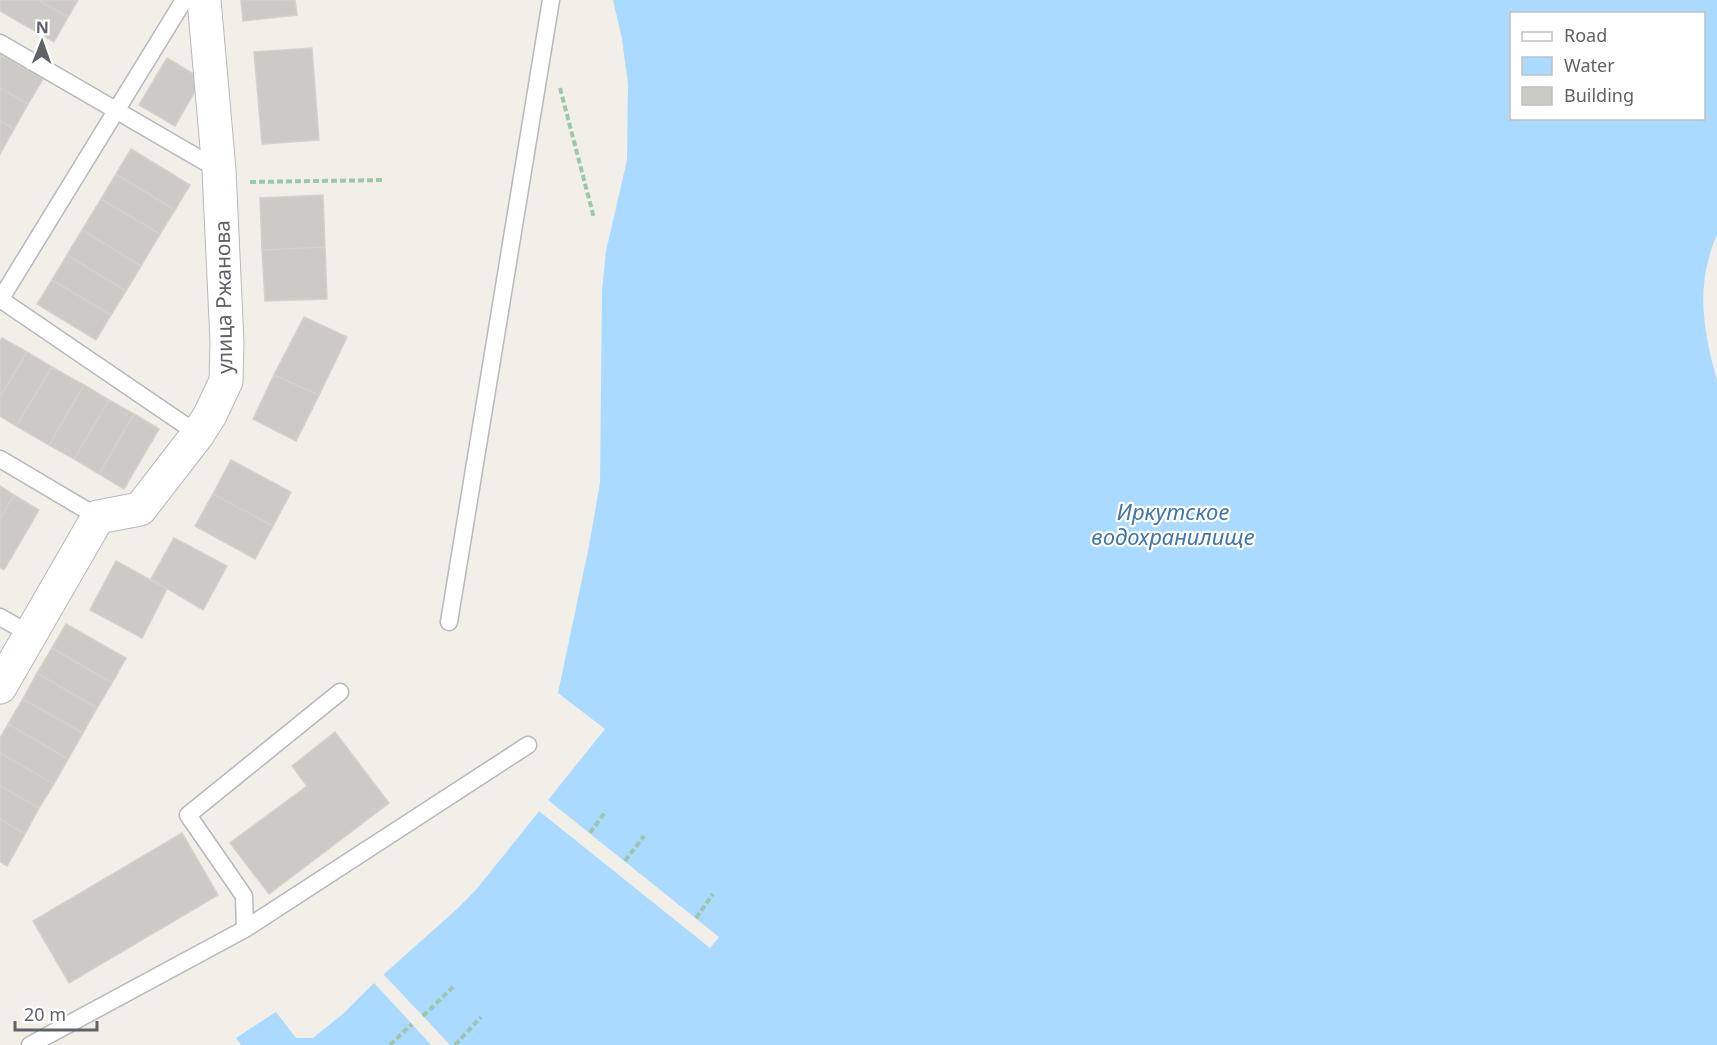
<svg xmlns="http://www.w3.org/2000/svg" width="1717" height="1045" font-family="'Noto Sans',sans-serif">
	<rect width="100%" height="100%" fill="#f1efe8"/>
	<!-- water -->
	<path fill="#aadaff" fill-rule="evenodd" d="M 613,0 L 1717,0 L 1717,235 C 1695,284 1703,330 1717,380 L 1717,1045 L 241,1045 L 236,1038 L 276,1012 L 296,1038 L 313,1038 L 344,1013 L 374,983 L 457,909 L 475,891 L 605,729 L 558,693 L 589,546 L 600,483 L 602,291 L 606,251 L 627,160 L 628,84 L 622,39 ZM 1512,14 L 1704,14 L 1704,118 L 1512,118 Z"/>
	<!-- pier -->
	<path fill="#f1efe8" d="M 548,800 L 719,937 L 710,948 L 539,811 Z
		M 383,974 L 423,1016 L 450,1045 L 431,1045 L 412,1024 L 374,983 Z"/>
	<!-- building -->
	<path fill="#cccac5" stroke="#d6d1c6" stroke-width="1.5" d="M 0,0 L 38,0 L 68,17 L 54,42 L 0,11 Z
		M 38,0 L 78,0 L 68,17 Z
		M 241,0 L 295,0 L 297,15 L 243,21 Z
		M 312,48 L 319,140 L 262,144 L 254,52 Z
		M 0,55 L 43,79 L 28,104 L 0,88 Z
		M 167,58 L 202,79 L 175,126 L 139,105 Z
		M 0,88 L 28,104 L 14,129 L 0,121 Z
		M 0,121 L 14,129 L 0,154 Z
		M 131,149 L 190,185 L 175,210 L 116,174 Z
		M 116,174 L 175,210 L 160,234 L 101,199 Z
		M 323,195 L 325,247 L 262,250 L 260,198 Z
		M 101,199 L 160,234 L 141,266 L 82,230 Z
		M 82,230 L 141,266 L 126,291 L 67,255 Z
		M 325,247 L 327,299 L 265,301 L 262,250 Z
		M 67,255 L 126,291 L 111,315 L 52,280 Z
		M 52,280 L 111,315 L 96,340 L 37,304 Z
		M 304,317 L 347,337 L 319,395 L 274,375 Z
		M 2,338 L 27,352 L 0,397 L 0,341 Z
		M 27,352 L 52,367 L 16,426 L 0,416 L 0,397 Z
		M 52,367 L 84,385 L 49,445 L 16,426 Z
		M 274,375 L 319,395 L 296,441 L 253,419 Z
		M 84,385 L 109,400 L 74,459 L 49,445 Z
		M 109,400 L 134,414 L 99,474 L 74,459 Z
		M 134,414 L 159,429 L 124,489 L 99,474 Z
		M 231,460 L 291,492 L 273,526 L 213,494 Z
		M 0,486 L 14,495 L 0,519 Z
		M 213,494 L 273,526 L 255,559 L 195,526 Z
		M 14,495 L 39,510 L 4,570 L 0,567 L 0,519 Z
		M 174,538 L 227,566 L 203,610 L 151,579 Z
		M 116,561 L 167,589 L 142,638 L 90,610 Z
		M 66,624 L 126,658 L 112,683 L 52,648 Z
		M 52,648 L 112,683 L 97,708 L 37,673 Z
		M 37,673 L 97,708 L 83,733 L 23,699 Z
		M 23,699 L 83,733 L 68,759 L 8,724 Z
		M 8,724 L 68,759 L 54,784 L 0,753 L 0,738 Z
		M 335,732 L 389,803 L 269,894 L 230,843 L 307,786 L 292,766 Z
		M 0,753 L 54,784 L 39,808 L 0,786 Z
		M 0,786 L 39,808 L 25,834 L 0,819 Z
		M 0,819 L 25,834 L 7,866 L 0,862 Z
		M 182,833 L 218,895 L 69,983 L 33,921 Z"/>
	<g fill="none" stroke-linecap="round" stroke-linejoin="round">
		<defs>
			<path id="service" d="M 0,43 L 219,170
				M 0,299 L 198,434
				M 0,300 L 184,0
				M 0,459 L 98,517
				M 0,617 L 30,634
				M 449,622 L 551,0
				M 245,929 L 528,745
				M 30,1045 L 245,929 L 244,896 L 188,815 L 340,692"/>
			<path id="minor" d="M 0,687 L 98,517 L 140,509 L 198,434 L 210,415 L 226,381 L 227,342 L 219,170 L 204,0"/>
		</defs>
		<!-- service casing -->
		<use href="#service" stroke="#b5b8bc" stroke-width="19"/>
		<!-- minor casing -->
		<use href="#minor" stroke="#b5b8bc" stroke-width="35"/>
		<!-- path -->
		<path stroke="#9cc7a9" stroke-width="4" stroke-dasharray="6 3" stroke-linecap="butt" d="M 560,88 L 594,218
			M 250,182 L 384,180
			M 590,833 L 606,811
			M 625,861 L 644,836
			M 696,918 L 713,894
			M 423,1016 L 455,985
			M 390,1045 L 412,1024
			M 455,1045 L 481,1017"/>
		<!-- service -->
		<use href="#service" stroke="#fff" stroke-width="16"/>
		<!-- minor -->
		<use href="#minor" stroke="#fff" stroke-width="33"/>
	</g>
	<g text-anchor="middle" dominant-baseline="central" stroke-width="4.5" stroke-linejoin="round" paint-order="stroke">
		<!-- street labels -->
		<g font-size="21" fill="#5f6368" stroke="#fff">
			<text transform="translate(223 297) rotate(-91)">улица Ржанова</text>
		</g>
		<!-- water labels -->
		<g font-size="22" font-style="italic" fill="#4174aa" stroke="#fff">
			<text x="1173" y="511">Иркутское<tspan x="1173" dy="25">водохранилище</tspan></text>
		</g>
	</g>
	<!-- legend -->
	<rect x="1510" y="12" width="195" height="108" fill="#ffffff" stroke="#bfc1c3" stroke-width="1.5"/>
	<rect x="1522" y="32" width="30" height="9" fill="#ffffff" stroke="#bfc1c3" stroke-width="1.5"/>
	<text x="1564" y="42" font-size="18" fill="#5f6368">Road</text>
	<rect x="1522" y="57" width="30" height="18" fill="#aadaff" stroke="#bfc1c3" stroke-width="1.5"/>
	<text x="1564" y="72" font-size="18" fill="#5f6368">Water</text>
	<rect x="1522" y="87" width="30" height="18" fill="#cccac5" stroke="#bfc1c3" stroke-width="1.5"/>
	<text x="1564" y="102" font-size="18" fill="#5f6368">Building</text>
	<!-- north arrow -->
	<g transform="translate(42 42) rotate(1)" stroke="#ffffff" stroke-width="4.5" paint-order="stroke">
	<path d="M0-4.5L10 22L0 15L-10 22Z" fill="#5f6368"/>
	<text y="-9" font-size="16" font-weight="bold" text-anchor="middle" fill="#5f6368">N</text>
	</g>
	<!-- scale -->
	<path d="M15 1021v9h82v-9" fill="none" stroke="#5f6368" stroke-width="3"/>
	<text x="24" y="1021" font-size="18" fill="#5f6368" stroke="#ffffff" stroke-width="4.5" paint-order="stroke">20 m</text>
</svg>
